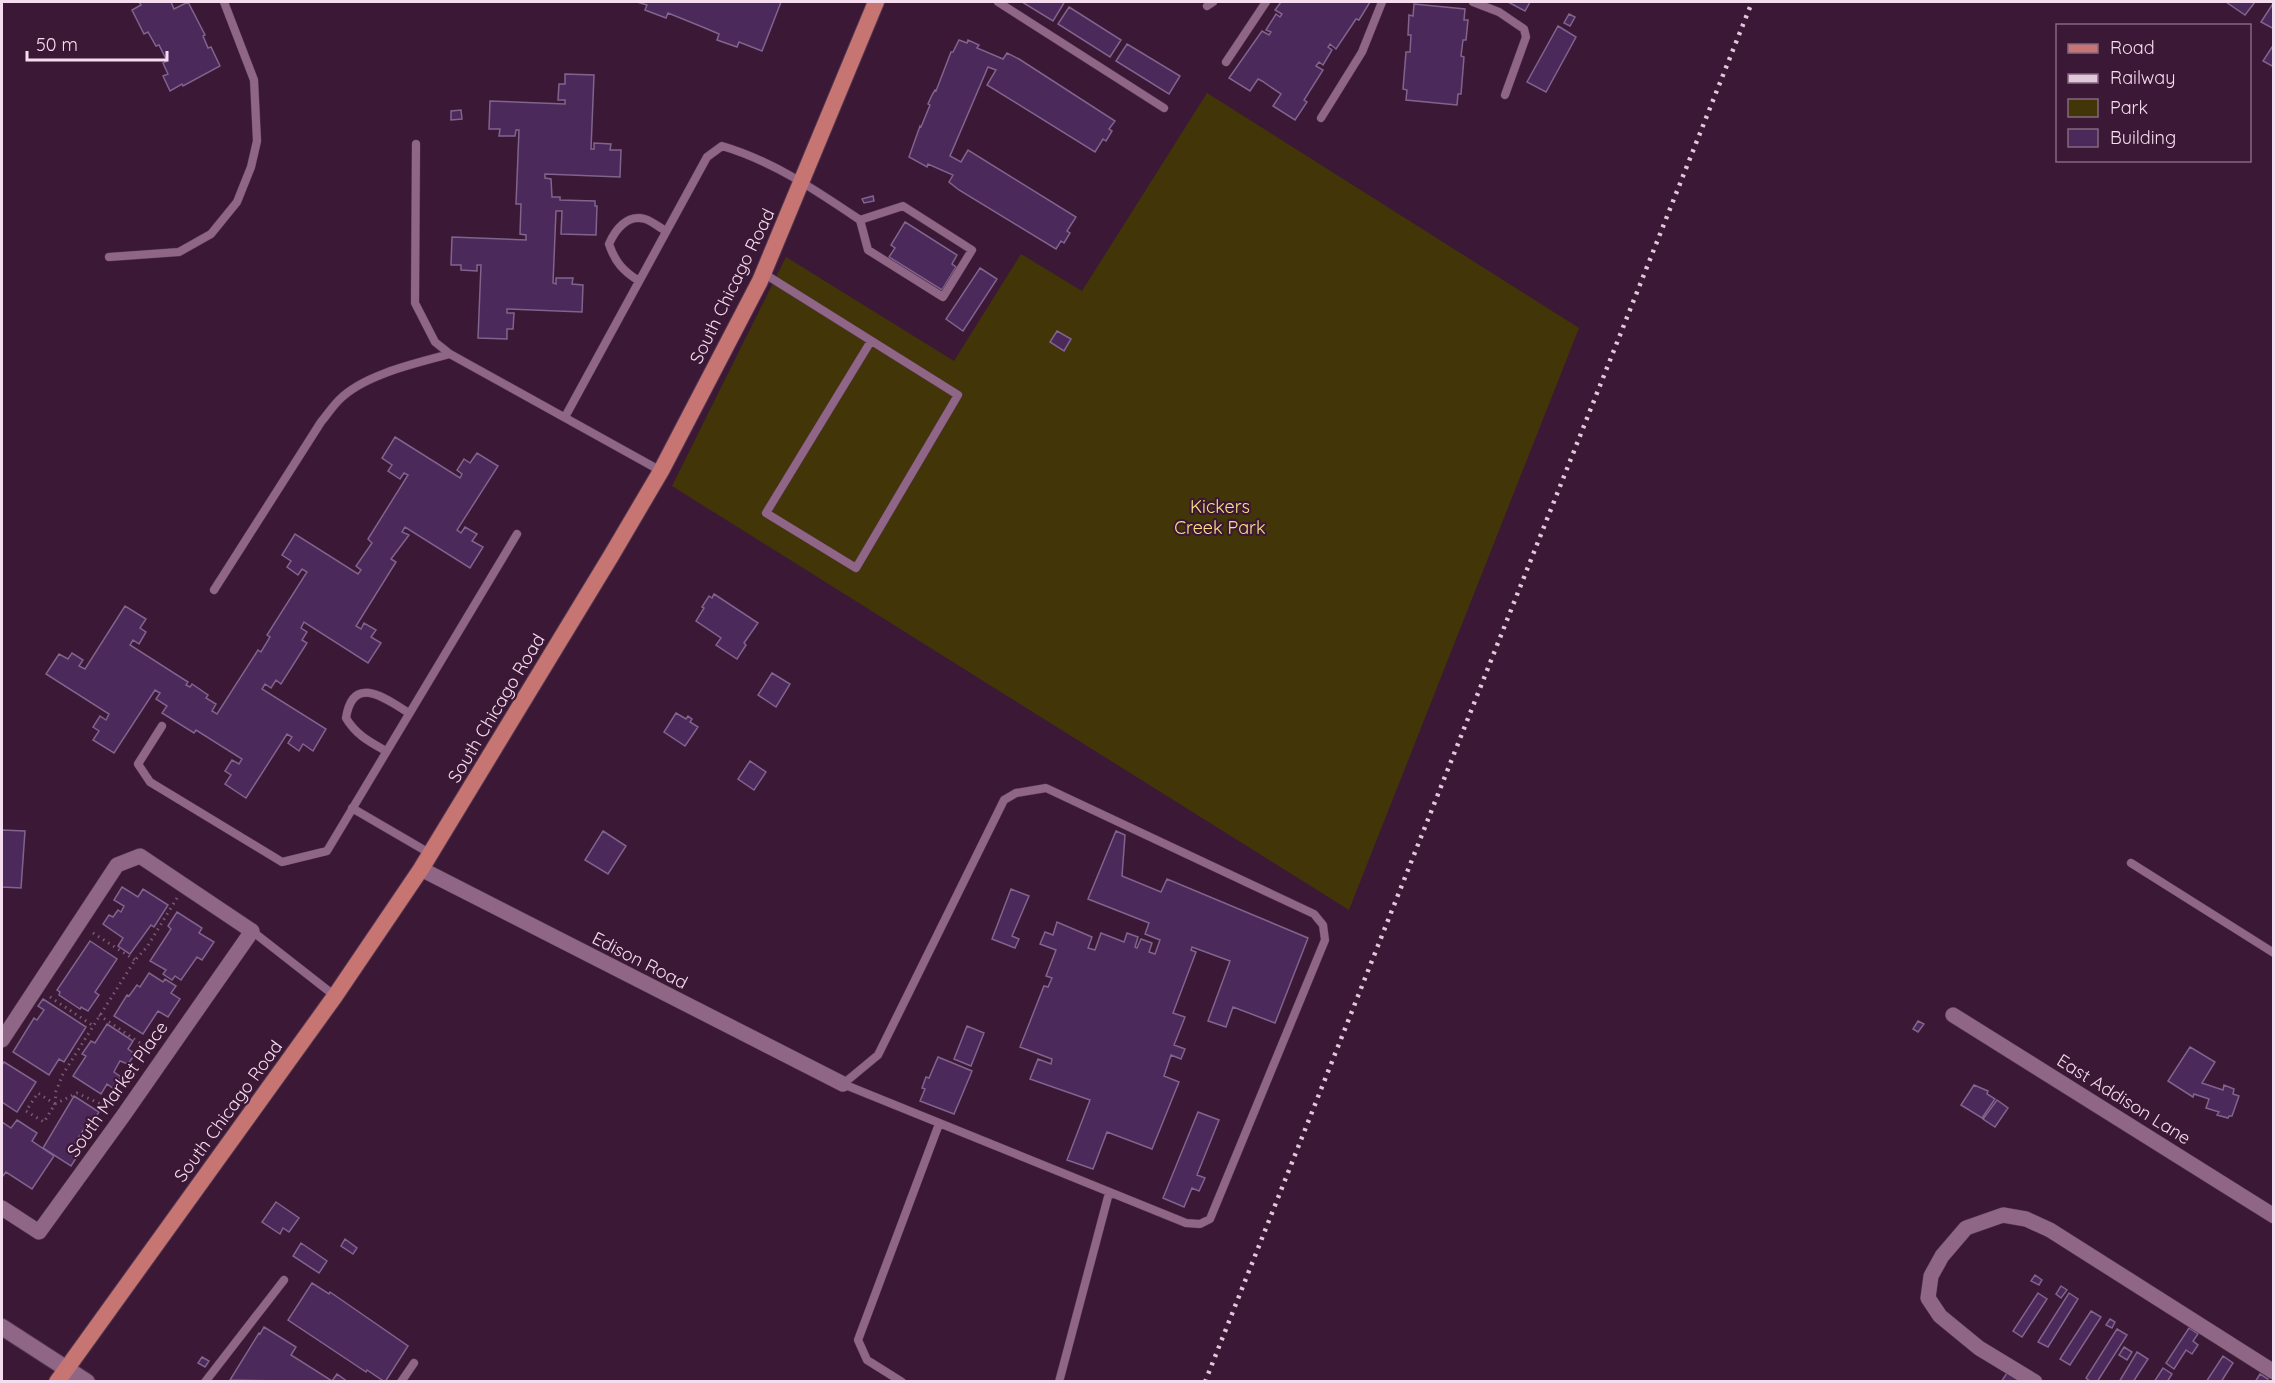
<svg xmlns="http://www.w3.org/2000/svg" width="2275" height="1383" font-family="Quicksand,sans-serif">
	<rect width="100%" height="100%" fill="#3b1835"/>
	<!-- green -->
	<path fill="#423608" d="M 1207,93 L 1579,328 L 1349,910 L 672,486 L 786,257 L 954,361 L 1021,254 L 1082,291 Z"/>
	<!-- building -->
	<path fill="#4b295a" stroke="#80648d" stroke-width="1.5" d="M 139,2 L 171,2 L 174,9 L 188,2 L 205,35 L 203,36 L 208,48 L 211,47 L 220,66 L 183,86 L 182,84 L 170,91 L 163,76 L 168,74 L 163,63 L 167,61 L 159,45 L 156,46 L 148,32 L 144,34 L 132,10 L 141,5 Z
		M 637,2 L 781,2 L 762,51 L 739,42 L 737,47 L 717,40 L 719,34 L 705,28 L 668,13 L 666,18 L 645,10 L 647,5 Z
		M 1022,2 L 1061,2 L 1064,3 L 1053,21 Z
		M 1281,2 L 1370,2 L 1359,20 L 1356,19 L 1336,49 L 1330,44 L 1328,47 L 1332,50 L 1323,65 L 1319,62 L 1316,66 L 1323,70 L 1304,100 L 1307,102 L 1295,120 L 1273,106 L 1281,94 L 1262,81 L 1258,79 L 1250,91 L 1229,78 L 1262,31 L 1269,35 L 1271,32 L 1266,30 L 1276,14 L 1280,17 L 1282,14 L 1275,10 Z
		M 1508,2 L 1530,2 L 1525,11 Z
		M 2226,2 L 2255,2 L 2245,15 Z
		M 2274,2 L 2274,29 L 2261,22 Z
		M 1414,4 L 1465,9 L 1464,20 L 1468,20 L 1466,40 L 1463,40 L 1461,56 L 1464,57 L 1461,94 L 1458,94 L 1457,105 L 1406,100 L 1407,90 L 1403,89 L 1406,52 L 1410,52 L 1411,35 L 1408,35 L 1409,15 L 1413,16 Z
		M 1069,7 L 1121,40 L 1110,57 L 1058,24 Z
		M 1569,14 L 1575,17 L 1570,26 L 1564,23 Z
		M 1558,26 L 1576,37 L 1546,92 L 1527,82 Z
		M 959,40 L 967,43 L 968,40 L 979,45 L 977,48 L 1003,59 L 1007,53 L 1019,59 L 1115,121 L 1109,129 L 1112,131 L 1106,141 L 1103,139 L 1095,152 L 987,85 L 996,70 L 988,67 L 950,156 L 961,162 L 968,150 L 1076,217 L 1067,231 L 1070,233 L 1064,243 L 1061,241 L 1056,249 L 959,190 L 949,182 L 953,175 L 928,164 L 927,167 L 909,157 L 920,126 L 921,127 L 930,105 L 928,104 L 932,95 L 935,90 L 936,91 L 951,52 L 953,52 Z
		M 1127,44 L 1180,76 L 1169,94 L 1116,61 Z
		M 2274,44 L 2274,67 L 2263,61 Z
		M 565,74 L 594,75 L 591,149 L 594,149 L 594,143 L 611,144 L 610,150 L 621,150 L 620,177 L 545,174 L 545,178 L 551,179 L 552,197 L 560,197 L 560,200 L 595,201 L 595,206 L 597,206 L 596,235 L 561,234 L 562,211 L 556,211 L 553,283 L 556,284 L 556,278 L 573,278 L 572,284 L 583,285 L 582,312 L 507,309 L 507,313 L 514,313 L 513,329 L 507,329 L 507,339 L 478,338 L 481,265 L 477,265 L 477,271 L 461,270 L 461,265 L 451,265 L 452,237 L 526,240 L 526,235 L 520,234 L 521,204 L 516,204 L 519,130 L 516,130 L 515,136 L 499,136 L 500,129 L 489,129 L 490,101 L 565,104 L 565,100 L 558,100 L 559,84 L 565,84 Z
		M 461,110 L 462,119 L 451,120 L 451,111 Z
		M 873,196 L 874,201 L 864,203 L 862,199 Z
		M 905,222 L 957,255 L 952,264 L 956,267 L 942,290 L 889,257 L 895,248 L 891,245 Z
		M 980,268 L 997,279 L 963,331 L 946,319 Z
		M 1057,331 L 1071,339 L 1064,351 L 1050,342 Z
		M 395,437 L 460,478 L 462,474 L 457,470 L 464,459 L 470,463 L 477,453 L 498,466 L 457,530 L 461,533 L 465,527 L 477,534 L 472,541 L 483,547 L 470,568 L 405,527 L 402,532 L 409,535 L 391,559 L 396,562 L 356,626 L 361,629 L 364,623 L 376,630 L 371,637 L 381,643 L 368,663 L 304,622 L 301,628 L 307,632 L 302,640 L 307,643 L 281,684 L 276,680 L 271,688 L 265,684 L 262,689 L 326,729 L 313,751 L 303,744 L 299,751 L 288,743 L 292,737 L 287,734 L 246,798 L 225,784 L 231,775 L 225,771 L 232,760 L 239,764 L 242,759 L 196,730 L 194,733 L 162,713 L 167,706 L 156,699 L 160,693 L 155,690 L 114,753 L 93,740 L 99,731 L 93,727 L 100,716 L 106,720 L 109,714 L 46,674 L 59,654 L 68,659 L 72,653 L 83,660 L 79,666 L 85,669 L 125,606 L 146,619 L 140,628 L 146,632 L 139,644 L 133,640 L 130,645 L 188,682 L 186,685 L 190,687 L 192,684 L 208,695 L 206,698 L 216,704 L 212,711 L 217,714 L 258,650 L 261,652 L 270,637 L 267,635 L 307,572 L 302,569 L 298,575 L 287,567 L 291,561 L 282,555 L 295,534 L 358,574 L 361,570 L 356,566 L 372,543 L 368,539 L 408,475 L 404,473 L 400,479 L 388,471 L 392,465 L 382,458 Z
		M 714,594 L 758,623 L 744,643 L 746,645 L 737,659 L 716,645 L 721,638 L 696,621 L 704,608 L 702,607 L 709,596 L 712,598 Z
		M 772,673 L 790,684 L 776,707 L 758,695 Z
		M 676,713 L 686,719 L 688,716 L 692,719 L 690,722 L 698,727 L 685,746 L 664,732 Z
		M 750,761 L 766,772 L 754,790 L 738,779 Z
		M 2,830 L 25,831 L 21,888 L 2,887 Z
		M 603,831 L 626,846 L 608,874 L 585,860 Z
		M 1116,831 L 1125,835 L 1122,876 L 1161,892 L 1167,879 L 1308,938 L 1275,1023 L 1233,1007 L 1226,1027 L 1208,1021 L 1230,961 L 1192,947 L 1191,950 L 1196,952 L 1173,1013 L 1185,1017 L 1174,1045 L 1185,1049 L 1181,1059 L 1171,1055 L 1164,1076 L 1179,1082 L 1152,1149 L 1107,1132 L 1093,1169 L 1067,1160 L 1090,1100 L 1030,1079 L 1038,1059 L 1051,1064 L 1052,1059 L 1020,1047 L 1044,986 L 1048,987 L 1052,978 L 1046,976 L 1056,950 L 1040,944 L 1045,932 L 1053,935 L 1057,922 L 1092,937 L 1088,948 L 1095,950 L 1101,933 L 1124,942 L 1127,933 L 1138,937 L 1135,947 L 1137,948 L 1141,939 L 1152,943 L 1149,952 L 1155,954 L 1160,940 L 1145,934 L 1149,923 L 1088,899 Z
		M 122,887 L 138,897 L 143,889 L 168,905 L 154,927 L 151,925 L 130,954 L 118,946 L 123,938 L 103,924 L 109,915 L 113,917 L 118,910 L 121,912 L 124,906 L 114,900 Z
		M 1011,889 L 1029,896 L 1012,936 L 1019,939 L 1015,948 L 992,939 Z
		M 177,912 L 202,928 L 199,933 L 214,942 L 202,960 L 197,957 L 181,980 L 175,976 L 172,980 L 163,974 L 166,970 L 150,961 L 171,929 L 168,926 Z
		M 90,941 L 117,959 L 95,992 L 99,995 L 88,1011 L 81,1007 L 80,1009 L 59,995 L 60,992 L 57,990 Z
		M 149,973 L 163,982 L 165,979 L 176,986 L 171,993 L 180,999 L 168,1017 L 158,1011 L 143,1034 L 114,1016 L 127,995 L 129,996 L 137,985 L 140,987 Z
		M 43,999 L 86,1027 L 64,1062 L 59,1059 L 49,1075 L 13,1052 L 34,1018 L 37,1020 L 44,1010 L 38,1006 Z
		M 1918,1021 L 1924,1024 L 1918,1032 L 1913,1029 Z
		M 107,1024 L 133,1041 L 128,1049 L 135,1054 L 128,1064 L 120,1061 L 116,1068 L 114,1072 L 121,1077 L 114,1089 L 107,1084 L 101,1094 L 73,1076 L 86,1056 L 82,1054 L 91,1041 L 95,1043 Z
		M 967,1026 L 984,1033 L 971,1066 L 954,1059 Z
		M 2190,1047 L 2215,1062 L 2202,1083 L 2223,1090 L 2224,1085 L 2234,1089 L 2233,1094 L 2239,1096 L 2232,1116 L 2229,1116 L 2228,1118 L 2217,1115 L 2219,1112 L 2206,1108 L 2209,1099 L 2194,1094 L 2193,1097 L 2168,1081 Z
		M 938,1057 L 972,1071 L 954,1114 L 920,1101 L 925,1089 L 922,1088 L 926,1077 L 929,1078 Z
		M 4,1062 L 36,1082 L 17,1112 L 2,1102 L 2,1065 Z
		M 1974,1085 L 1988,1091 L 1987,1094 L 1995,1099 L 1982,1118 L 1961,1105 Z
		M 74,1096 L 99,1112 L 87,1131 L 84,1129 L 72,1147 L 80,1152 L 71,1166 L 43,1148 Z
		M 1997,1100 L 2008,1108 L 1995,1127 L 1983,1119 Z
		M 1198,1112 L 1219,1120 L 1197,1175 L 1205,1178 L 1199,1191 L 1192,1188 L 1184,1207 L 1163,1198 Z
		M 17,1120 L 37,1133 L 32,1141 L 54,1156 L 32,1189 L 6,1172 L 2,1177 L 2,1122 L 11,1128 Z
		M 276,1202 L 299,1218 L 289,1232 L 283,1228 L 280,1234 L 262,1222 Z
		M 345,1239 L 357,1248 L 353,1254 L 341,1246 Z
		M 301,1243 L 327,1261 L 319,1273 L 293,1256 Z
		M 2035,1275 L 2042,1280 L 2039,1285 L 2031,1281 Z
		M 312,1283 L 329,1294 L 330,1292 L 408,1346 L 385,1382 L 367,1370 L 366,1372 L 288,1320 Z
		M 2061,1286 L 2067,1290 L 2061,1298 L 2056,1294 Z
		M 2038,1293 L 2047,1299 L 2022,1337 L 2013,1331 Z
		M 2069,1293 L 2078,1299 L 2048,1347 L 2038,1342 Z
		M 2091,1311 L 2101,1317 L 2070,1365 L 2060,1359 Z
		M 2110,1319 L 2115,1322 L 2112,1328 L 2106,1325 Z
		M 264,1327 L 296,1347 L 291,1355 L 332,1381 L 337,1374 L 348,1382 L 230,1380 L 259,1333 L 260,1334 Z
		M 2189,1328 L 2198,1334 L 2193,1341 L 2198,1345 L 2192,1354 L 2186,1350 L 2174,1369 L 2166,1363 Z
		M 2117,1329 L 2127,1335 L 2097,1382 L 2091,1382 L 2086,1378 Z
		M 2124,1347 L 2132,1352 L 2127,1360 L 2119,1355 Z
		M 2137,1352 L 2148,1359 L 2133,1382 L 2119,1382 Z
		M 2223,1356 L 2233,1363 L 2221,1382 L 2206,1382 Z
		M 202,1357 L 209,1361 L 205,1367 L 198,1363 Z
		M 2163,1368 L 2172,1374 L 2167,1382 L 2154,1382 Z
		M 2009,1370 L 2020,1378 L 2018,1382 L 2001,1382 Z
		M 2260,1374 L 2268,1379 L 2267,1382 L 2255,1382 Z"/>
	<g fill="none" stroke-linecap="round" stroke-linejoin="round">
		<defs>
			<path id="service" d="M 998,2 L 1164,108
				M 1473,2 L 1499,12 L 1524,29 L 1526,37 L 1505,95
				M 1207,6 L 1213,2
				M 1226,62 L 1266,2
				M 1321,118 L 1362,52 L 1382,2
				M 416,144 L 415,303 L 435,342 L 450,354 L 661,471
				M 109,257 L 179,252 L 211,234 L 237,202 L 251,167 L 257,141 L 254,80 L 224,2
				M 763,273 L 958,395 L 856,568 L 766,513 L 871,341
				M 639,281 C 623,271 615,262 609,244 C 615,230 627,214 645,219 C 652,221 660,228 666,231
				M 565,417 L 707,157 L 722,146 C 773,161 817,191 860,220 L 903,206 L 972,250 L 943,297 L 868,250 L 860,220
				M 214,590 L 321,422 C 327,415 332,407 339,400 C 363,375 416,363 450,354
				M 162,726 L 138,764 L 150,782 L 282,862 L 327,851 L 517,534
				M 386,751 C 370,742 356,735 346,718 C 353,673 386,699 409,713
				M 1046,788 L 1314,914 L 1323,925 L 1325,940 L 1210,1219 L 1200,1224 L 1186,1223 L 843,1084 L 878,1055 L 1004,800 L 1016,793 Z
				M 352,808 L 431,854
				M 2131,863 L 2274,953
				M 252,931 L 335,996
				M 205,1382 L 284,1280
				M 401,1382 L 414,1363
				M 902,1382 L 867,1360 L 858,1340 L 939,1124
				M 1059,1382 L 1109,1193"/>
			<path id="minor" d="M 421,869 L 843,1084
				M 1953,1015 L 2274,1216
				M 2,1040 L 117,865 L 140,856 L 252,931 L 123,1116 L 39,1232 L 2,1208
				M 2035,1382 L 1979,1348 L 1940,1316 L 1928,1298 L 1931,1276 L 1942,1256 L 1966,1228 L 2003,1215 L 2026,1219 L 2050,1230 L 2274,1372"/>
			<path id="tertiary" d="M 2,1327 L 87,1382"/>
			<path id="primary" d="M 57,1382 L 335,996 L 421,869 L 611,556 L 661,471 L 760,281 L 876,2"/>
		</defs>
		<!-- service casing -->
		<use href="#service" stroke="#53374f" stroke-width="9"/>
		<!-- minor casing -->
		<use href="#minor" stroke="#53374f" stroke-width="16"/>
		<!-- tertiary casing -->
		<use href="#tertiary" stroke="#53374f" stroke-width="18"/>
		<!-- primary casing -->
		<use href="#primary" stroke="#53374f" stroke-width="18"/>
		<!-- path -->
		<path stroke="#795a73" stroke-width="3" stroke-dasharray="1.5 4.5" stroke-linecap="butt" d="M 93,933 L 135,960
			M 50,997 L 92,1025
			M 99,1015 L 150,1050
			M 55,1104 L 56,1091 L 63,1074 L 135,960 L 147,947 L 177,898
			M 55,1104 L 38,1093 L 26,1111 L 44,1122 L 55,1104 L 77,1093 L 109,1108"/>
		<!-- service -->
		<use href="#service" stroke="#906687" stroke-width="8"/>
		<!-- minor -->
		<use href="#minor" stroke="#906687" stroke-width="15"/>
		<!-- tertiary -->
		<use href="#tertiary" stroke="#906687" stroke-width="16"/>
		<!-- primary -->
		<use href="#primary" stroke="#c67573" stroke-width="16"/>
		<!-- rail -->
		<path stroke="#e0c7da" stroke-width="4.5" stroke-dasharray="3 6" stroke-linecap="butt" d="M 1205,1382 L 1752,2"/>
	</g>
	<g text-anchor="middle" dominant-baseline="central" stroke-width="4.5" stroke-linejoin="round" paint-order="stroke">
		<!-- street labels -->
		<g font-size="18" fill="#f5ddef" stroke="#3b1835">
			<text transform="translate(732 286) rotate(-64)">South Chicago Road</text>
			<text transform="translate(496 708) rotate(-59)">South Chicago Road</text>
			<text transform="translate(640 960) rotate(27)">Edison Road</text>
			<text transform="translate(117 1089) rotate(-55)">South Market Place</text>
			<text transform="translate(2124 1099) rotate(32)">East Addison Lane</text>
			<text transform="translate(228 1111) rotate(-54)">South Chicago Road</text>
		</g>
		<!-- park labels -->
		<g font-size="18" fill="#fce180" stroke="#3b1835">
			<text x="1220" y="506">Kickers<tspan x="1220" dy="21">Creek Park</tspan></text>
		</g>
	</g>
	<!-- border -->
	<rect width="2275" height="1383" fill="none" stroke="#f5ddef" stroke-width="6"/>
	<!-- legend -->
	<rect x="2056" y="24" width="195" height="138" fill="#3b1835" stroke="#85677f" stroke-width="1.5"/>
	<rect x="2068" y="44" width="30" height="9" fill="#c67573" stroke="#85677f" stroke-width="1.5"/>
	<text x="2110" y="54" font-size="18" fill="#f5ddef">Road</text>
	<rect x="2068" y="74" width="30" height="9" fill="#e0c7da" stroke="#85677f" stroke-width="1.5"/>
	<text x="2110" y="84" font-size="18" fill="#f5ddef">Railway</text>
	<rect x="2068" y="99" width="30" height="18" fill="#423608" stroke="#85677f" stroke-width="1.5"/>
	<text x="2110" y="114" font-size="18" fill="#f5ddef">Park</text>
	<rect x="2068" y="129" width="30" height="18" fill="#4b295a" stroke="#85677f" stroke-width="1.5"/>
	<text x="2110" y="144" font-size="18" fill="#f5ddef">Building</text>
	<!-- scale -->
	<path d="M27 51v9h140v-9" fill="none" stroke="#f5ddef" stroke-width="3"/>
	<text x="36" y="51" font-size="18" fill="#f5ddef" stroke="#3b1835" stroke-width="4.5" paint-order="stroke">50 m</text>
</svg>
